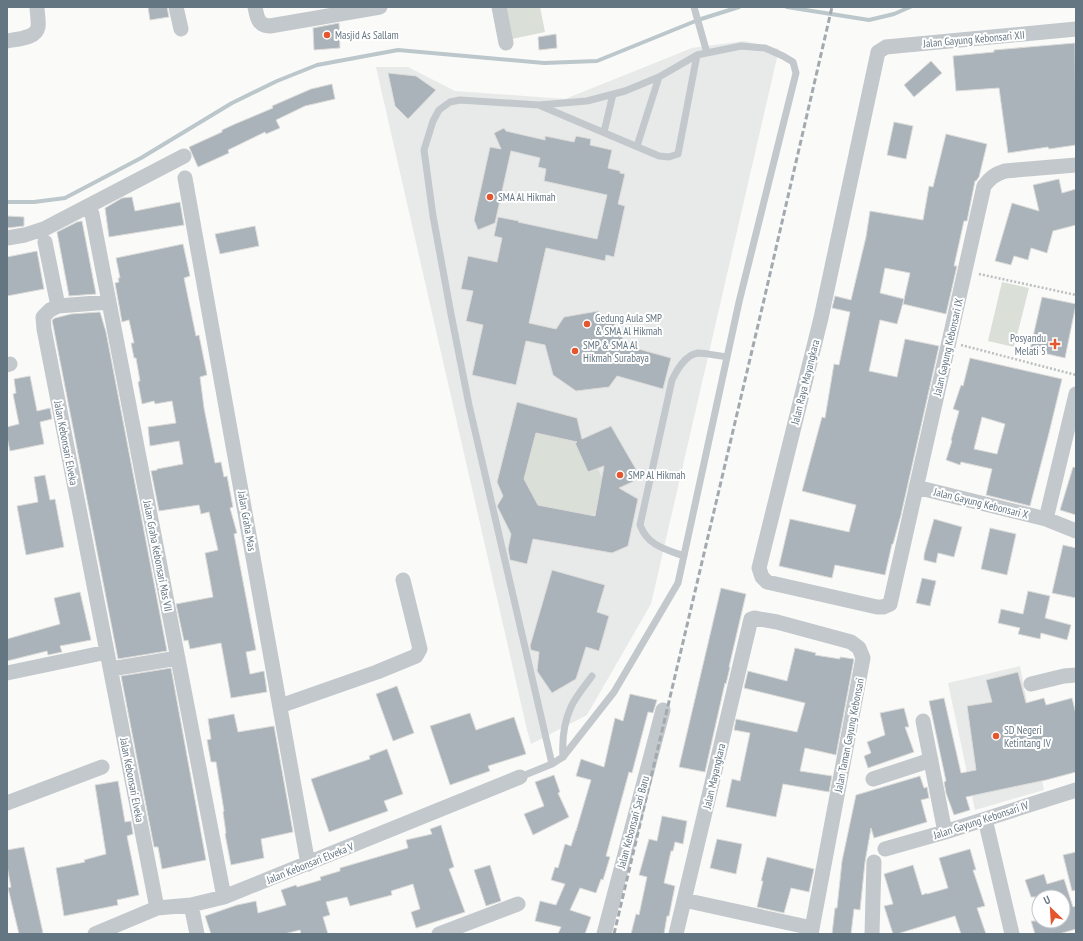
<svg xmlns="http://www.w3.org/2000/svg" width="1083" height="941" font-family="'PT Sans Narrow',sans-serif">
	<rect width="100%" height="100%" fill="#fafaf8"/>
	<!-- built -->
	<path fill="#e8e9e9" d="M 744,41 L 779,49 L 651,604 L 587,715 L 531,744 L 527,730 L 376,67 L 408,67 L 455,91 L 565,99 L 692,48 Z
		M 1020,666 L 1044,790 L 975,810 L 948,683 Z"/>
	<!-- green -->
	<path fill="#dadfd7" d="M 506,7 L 540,7 L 545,32 L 512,39 Z
		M 1002,282 L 1029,288 L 1014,347 L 988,341 Z
		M 536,433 L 581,442 L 579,452 L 588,472 L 598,469 L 602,478 L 596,514 L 591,515 L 538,505 L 524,479 Z"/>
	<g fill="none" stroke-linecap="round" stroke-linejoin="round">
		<!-- stream -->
		<path stroke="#bbc7cb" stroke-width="4" d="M 787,7 L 869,20 L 894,14 L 910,7
			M 7,202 L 34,202 L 65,198 L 141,158 L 232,103 L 277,81 L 317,65 L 398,50 L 544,63 L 597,61 L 698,20 L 739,7"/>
	</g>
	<!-- building -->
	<path fill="#aab3b9" stroke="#dcdcda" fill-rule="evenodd" d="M 148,7 L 167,7 L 169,17 L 150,20 Z
		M 339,23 L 340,48 L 314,50 L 313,28 Z
		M 556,34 L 557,48 L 539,50 L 538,37 Z
		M 1075,43 L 1076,145 L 1049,149 L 1048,147 L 1008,153 L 999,88 L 956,91 L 953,56 L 994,52 L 994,50 Z
		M 931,61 L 942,73 L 914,97 L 904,85 Z
		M 388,73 L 416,76 L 436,90 L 408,119 L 395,106 Z
		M 332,84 L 335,99 L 305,106 L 276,120 L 280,128 L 266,134 L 265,132 L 228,150 L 229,153 L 198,167 L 189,147 L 222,132 L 222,130 L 235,124 L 273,108 L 272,106 L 311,89 Z
		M 894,122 L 913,126 L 906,159 L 887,155 Z
		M 504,128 L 506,131 L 545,140 L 545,136 L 574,142 L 576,136 L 591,139 L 590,145 L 612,150 L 608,168 L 620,171 L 620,173 L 625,174 L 618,204 L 625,206 L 614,257 L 606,255 L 605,261 L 546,248 L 529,323 L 556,329 L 564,317 L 598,311 L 621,329 L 624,345 L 671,358 L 663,389 L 617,376 L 609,387 L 576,391 L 553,375 L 545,345 L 526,341 L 516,385 L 472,375 L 483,325 L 466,321 L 473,291 L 461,289 L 468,256 L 497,262 L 502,238 L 494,236 L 498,217 L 519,221 L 518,222 L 597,239 L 607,195 L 544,181 L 546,169 L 538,167 L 540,158 L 511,151 L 495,223 L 478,230 L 474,220 L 490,147 L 501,149 L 494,133 Z
		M 946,134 L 987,144 L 979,177 L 976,181 L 975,181 L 967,221 L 964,221 L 954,266 L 957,266 L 946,314 L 903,304 L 910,273 L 885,268 L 880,293 L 904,299 L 897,324 L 880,320 L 869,371 L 897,377 L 905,339 L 939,346 L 901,515 L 893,544 L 892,544 L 885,575 L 835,565 L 832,578 L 779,566 L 790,519 L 849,532 L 856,505 L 802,491 L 822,417 L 825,418 L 834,364 L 839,365 L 850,312 L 832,308 L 835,296 L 851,300 L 866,237 L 870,211 L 923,220 L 929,186 L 933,187 Z
		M 1059,179 L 1062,193 L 1076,189 L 1076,225 L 1053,231 L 1047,253 L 1031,248 L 1028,260 L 1014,256 L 1011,265 L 995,261 L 1012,203 L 1039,211 L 1033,185 Z
		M 132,197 L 135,211 L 180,202 L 184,225 L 109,237 L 105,208 L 122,198 Z
		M 7,216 L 24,217 L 24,226 L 7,228 Z
		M 82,221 L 96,294 L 69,296 L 57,232 L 77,222 Z
		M 255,226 L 259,246 L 220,254 L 215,234 Z
		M 183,244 L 190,276 L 184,278 L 196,336 L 199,335 L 207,375 L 200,377 L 204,408 L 215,463 L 221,462 L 224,477 L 227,476 L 233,507 L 230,508 L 237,533 L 234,534 L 256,650 L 246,652 L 250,674 L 264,671 L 267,692 L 231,698 L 221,643 L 190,649 L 188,640 L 184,641 L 176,604 L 213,597 L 205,553 L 218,550 L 209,512 L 201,514 L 199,505 L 159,511 L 151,471 L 157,470 L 157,469 L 183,464 L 179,441 L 150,446 L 148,427 L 176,423 L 172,401 L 155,404 L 154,401 L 142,404 L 138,382 L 140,381 L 136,358 L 134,358 L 131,343 L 134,343 L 129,320 L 122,322 L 115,283 L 119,282 L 118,278 L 120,278 L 116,258 Z
		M 37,251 L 44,289 L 7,296 L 7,257 Z
		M 1042,297 L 1076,304 L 1065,358 L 1030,350 Z
		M 100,312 L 106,332 L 167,651 L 118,659 L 52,320 L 55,318 L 71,314 Z
		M 970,358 L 1062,379 L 1049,433 L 1030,506 L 986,495 L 992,469 L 961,462 L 960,465 L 946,460 L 952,441 L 951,440 L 959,411 L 953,409 L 961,385 L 963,386 ZM 982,417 L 1005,424 L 997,454 L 974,449 Z
		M 30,376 L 37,411 L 50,408 L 52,419 L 40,422 L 44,444 L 10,451 L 7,437 L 7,427 L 19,424 L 13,394 L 16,393 L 14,379 Z
		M 517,402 L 577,418 L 582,439 L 611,426 L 641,478 L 619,488 L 638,499 L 628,546 L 612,553 L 533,539 L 527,564 L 510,560 L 508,549 L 511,534 L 497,506 L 503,496 L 497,482 ZM 536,433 L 577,442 L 575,443 L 588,472 L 604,466 L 595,516 L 538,505 L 524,479 Z
		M 1073,467 L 1076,468 L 1076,515 L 1060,510 Z
		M 45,475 L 50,500 L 55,499 L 64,547 L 26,555 L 17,506 L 38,502 L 34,477 Z
		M 934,519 L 962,527 L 954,557 L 938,553 L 936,563 L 924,560 L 924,555 Z
		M 990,528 L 1016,534 L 1007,575 L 981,569 Z
		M 1063,545 L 1076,548 L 1076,598 L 1052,593 Z
		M 552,570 L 605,585 L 597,612 L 609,616 L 599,651 L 586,647 L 576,679 L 552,693 L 537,671 L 539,652 L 531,650 L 530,646 Z
		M 922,578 L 936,581 L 930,606 L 916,603 Z
		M 721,588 L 746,594 L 729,667 L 730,667 L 726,684 L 725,683 L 705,772 L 679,767 Z
		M 1028,591 L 1050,596 L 1045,618 L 1071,625 L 1067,640 L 1041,633 L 1040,639 L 1018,634 L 1020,628 L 998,623 L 1001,609 L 1023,614 Z
		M 80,592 L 91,640 L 60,646 L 62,652 L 48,655 L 47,651 L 7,661 L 7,639 L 60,624 L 54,598 Z
		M 795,648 L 816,653 L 815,655 L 840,659 L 840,657 L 854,659 L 836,755 L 805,748 L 800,771 L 832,776 L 829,792 L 783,784 L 776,817 L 726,807 L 732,779 L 740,781 L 750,733 L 734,730 L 736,719 L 797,732 L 805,703 L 744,688 L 748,671 L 787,681 Z
		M 171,668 L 206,860 L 162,869 L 158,847 L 154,847 L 121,676 Z
		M 1018,672 L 1026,703 L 1044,698 L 1046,705 L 1072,698 L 1076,714 L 1076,772 L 1046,780 L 966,797 L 970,810 L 954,815 L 946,793 L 944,782 L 946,781 L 929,701 L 944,698 L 961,773 L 976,770 L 967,706 L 992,702 L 986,680 Z
		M 397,686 L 414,733 L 393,741 L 376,694 Z
		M 630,694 L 657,700 L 653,713 L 648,712 L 632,773 L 629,772 L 606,856 L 610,857 L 603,880 L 601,879 L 596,893 L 580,888 L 570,910 L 591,917 L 585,934 L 558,934 L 561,927 L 535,921 L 540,901 L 556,905 L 565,884 L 551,880 L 555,867 L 558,868 L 565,844 L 571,846 L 576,830 L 576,831 L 591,780 L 576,776 L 581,759 L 604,767 L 615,718 L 623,721 Z
		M 904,708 L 909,727 L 905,727 L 914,752 L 868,768 L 864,756 L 871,753 L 867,742 L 885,735 L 880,713 Z
		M 470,713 L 476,730 L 514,717 L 526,754 L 488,766 L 490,771 L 450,785 L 430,726 Z
		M 234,714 L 238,732 L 274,726 L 293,832 L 261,839 L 264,858 L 231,865 L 225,834 L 226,833 L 223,812 L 224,811 L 216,762 L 211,762 L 207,740 L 211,739 L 208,719 Z
		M 387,749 L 403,794 L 384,801 L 388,811 L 329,832 L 311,779 L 370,759 L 369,756 Z
		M 554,775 L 560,792 L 558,793 L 569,817 L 533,835 L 524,814 L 544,806 L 535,782 Z
		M 920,776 L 924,788 L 927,787 L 929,798 L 921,800 L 927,822 L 874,838 L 871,828 L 865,862 L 860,910 L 854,909 L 851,934 L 832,934 L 835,908 L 837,908 L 842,861 L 856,795 Z
		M 118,781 L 125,822 L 131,821 L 133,834 L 127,836 L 139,895 L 117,900 L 118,905 L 64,916 L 56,868 L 85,862 L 84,860 L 106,854 L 95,785 Z
		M 662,816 L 687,821 L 683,844 L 675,842 L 673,851 L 671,851 L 664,883 L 675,886 L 669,916 L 667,916 L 664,934 L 631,934 L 636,914 L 639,915 L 647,877 L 639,875 L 649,839 L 657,841 Z
		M 441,825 L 454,867 L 449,869 L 465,912 L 416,928 L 411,912 L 420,909 L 413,884 L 391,891 L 392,895 L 350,906 L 347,897 L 326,902 L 330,915 L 323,917 L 328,934 L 301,934 L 300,930 L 284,934 L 211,934 L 205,916 L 237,905 L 256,901 L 258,913 L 286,905 L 281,890 L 296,885 L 297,887 L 321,880 L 320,877 L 340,871 L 340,868 L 408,848 L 406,840 L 432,834 L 430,829 Z
		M 717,839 L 742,844 L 736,874 L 710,868 Z
		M 24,847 L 43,933 L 37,934 L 19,934 L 8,888 L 11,887 L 7,866 L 7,850 Z
		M 970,849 L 976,870 L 973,870 L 985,906 L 977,908 L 986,934 L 961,934 L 955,916 L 897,934 L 893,934 L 884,906 L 893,904 L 884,874 L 913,865 L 922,895 L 927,893 L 927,894 L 948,888 L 939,858 Z
		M 1076,852 L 1076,890 L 1072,891 L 1063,855 Z
		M 767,857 L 814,869 L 809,892 L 791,888 L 784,913 L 757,907 L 763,881 L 761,881 Z
		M 490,865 L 501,901 L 486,906 L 474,870 Z
		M 1044,874 L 1047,884 L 1064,879 L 1073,907 L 1076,906 L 1076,929 L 1059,934 L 1035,934 L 1031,921 L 1063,921 L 1063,897 L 1031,897 L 1025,880 Z"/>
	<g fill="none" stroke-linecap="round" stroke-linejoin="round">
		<!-- path -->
		<path stroke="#bbbfc2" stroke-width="2.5" stroke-dasharray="2 2" stroke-linecap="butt" d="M 979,274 L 1076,295
			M 961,345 L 1076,375"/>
		<!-- lane -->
		<path stroke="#c3c8cc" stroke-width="7" d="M 694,7 L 707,53
			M 541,106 L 659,156 L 669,157 L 678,154 L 697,55
			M 604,132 L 613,94
			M 637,146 L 659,77
			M 684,556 C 665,549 648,546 640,525 L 672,380 C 677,370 685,355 698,353 C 705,353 719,356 727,357
			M 563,757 C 562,741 564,722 571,707 C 576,696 585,686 592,676
			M 520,777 L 552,764 L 563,757 L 614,692 L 678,583 L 739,302 L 796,73 L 793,62 L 783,56 L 765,48 L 741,46 L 697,55 L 659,77 L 625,91 L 587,101 L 539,105 L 460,100 L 450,102 L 439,110 L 433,121 L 424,150 L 433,216 L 451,314 L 469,405 L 552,764"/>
		<!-- street -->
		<path stroke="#c3c8cc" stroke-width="15" d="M 176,7 L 181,29
			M 255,7 C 257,17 258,26 270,26 L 380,7
			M 499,7 L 506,43
			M 1076,29 L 886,47 L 878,52 L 821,318 L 759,568 L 762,577 L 767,582 L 877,607 L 883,607 L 890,604 L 984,186 C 990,178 995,174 1005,171 L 1076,165
			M 7,41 C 16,39 36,39 38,27 C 39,21 37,13 37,7
			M 185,178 L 308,864
			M 92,214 L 224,897
			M 7,238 L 25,235 L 46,228 L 184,156
			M 45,242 L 58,306
			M 109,302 L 58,306 L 50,310 L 43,317 L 44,329 L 157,908
			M 7,365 L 10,364
			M 916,487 L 1046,519 L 1076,531
			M 1046,519 L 1076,394
			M 111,669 L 178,658
			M 7,673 L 107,652
			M 1031,684 L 1064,676 L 1076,675
			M 280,706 L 377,672 L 416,656 L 420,649 L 403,580
			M 923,721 L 945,832
			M 873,779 L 931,760
			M 7,803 L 102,767
			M 985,819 L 1012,934
			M 885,849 L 945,832 L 1076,790
			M 684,900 L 812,928
			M 191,905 L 197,934
			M 95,934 L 157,908 L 191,905 L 224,897 L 520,777
			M 439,934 L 518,904
			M 604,934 L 663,710
			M 676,934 L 751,619 L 754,618 L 777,622 L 851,642 L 859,648 L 863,658 L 811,934
			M 872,934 L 874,862"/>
		<!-- rail -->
		<path stroke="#a2aab0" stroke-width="3" stroke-dasharray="6 3" stroke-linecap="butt" d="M 614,934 L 763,304 L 832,7"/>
	</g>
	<!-- markers -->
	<g fill="#e4572e" stroke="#fff" stroke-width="1.5">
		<circle cx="327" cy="35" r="4"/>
		<circle cx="490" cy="197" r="4"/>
		<circle cx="587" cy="324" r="4"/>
		<path d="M1053 338h4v4h4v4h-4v4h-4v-4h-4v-4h4z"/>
		<circle cx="575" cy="351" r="4"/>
		<circle cx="620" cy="475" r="4"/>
		<circle cx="996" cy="736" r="4"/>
	</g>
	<g text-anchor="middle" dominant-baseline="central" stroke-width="4" stroke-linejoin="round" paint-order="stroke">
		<!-- poi labels -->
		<g font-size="11" fill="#657683" stroke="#fff" text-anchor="start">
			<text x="335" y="35">Masjid As Sallam</text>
			<text x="498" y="197">SMA Al Hikmah</text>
			<text x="595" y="318">Gedung Aula SMP<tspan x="595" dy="13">&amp; SMA Al Hikmah</tspan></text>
			<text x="1046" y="338" text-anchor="end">Posyandu<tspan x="1046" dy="13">Melati 5</tspan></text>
			<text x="583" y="345">SMP &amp; SMA Al<tspan x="583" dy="13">Hikmah Surabaya</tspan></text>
			<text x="628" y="475">SMP Al Hikmah</text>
			<text x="1004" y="730">SD Negeri<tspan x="1004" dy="13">Ketintang IV</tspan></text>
		</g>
		<!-- street labels -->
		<g font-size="11" fill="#657683" stroke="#fff">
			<text transform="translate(974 39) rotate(-5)">Jalan Gayung Kebonsari XII</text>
			<text transform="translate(948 347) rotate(-77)">Jalan Gayung Kebonsari IX</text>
			<text transform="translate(805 382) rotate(-76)">Jalan Raya Mayangkara</text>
			<text transform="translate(66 443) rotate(79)">Jalan Kebonsari Elveka</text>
			<text transform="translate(981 503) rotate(14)">Jalan Gayung Kebonsari X</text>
			<text transform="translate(247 521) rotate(80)">Jalan Graha Mas</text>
			<text transform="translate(158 556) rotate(79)">Jalan Graha Kebonsari Mas VII</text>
			<text transform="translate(849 735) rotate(-79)">Jalan Taman Gayung Kebonsari</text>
			<text transform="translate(714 776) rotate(-77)">Jalan Mayangkara</text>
			<text transform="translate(132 780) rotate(79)">Jalan Kebonsari Elveka</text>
			<text transform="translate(981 820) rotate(-18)">Jalan Gayung Kebonsari IV</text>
			<text transform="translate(633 822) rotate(-75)">Jalan Kebonsari Sari Baru</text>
			<text transform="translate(310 863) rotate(-22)">Jalan Kebonsari Elveka V</text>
		</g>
	</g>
	<!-- border -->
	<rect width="1083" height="941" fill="none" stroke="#657683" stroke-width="16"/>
	<!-- north arrow -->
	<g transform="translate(1051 909) rotate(335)"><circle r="19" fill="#ffffff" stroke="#c1c8cd"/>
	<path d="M0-3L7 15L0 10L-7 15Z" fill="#e4572e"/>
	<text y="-6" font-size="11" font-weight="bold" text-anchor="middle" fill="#657683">U</text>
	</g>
</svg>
